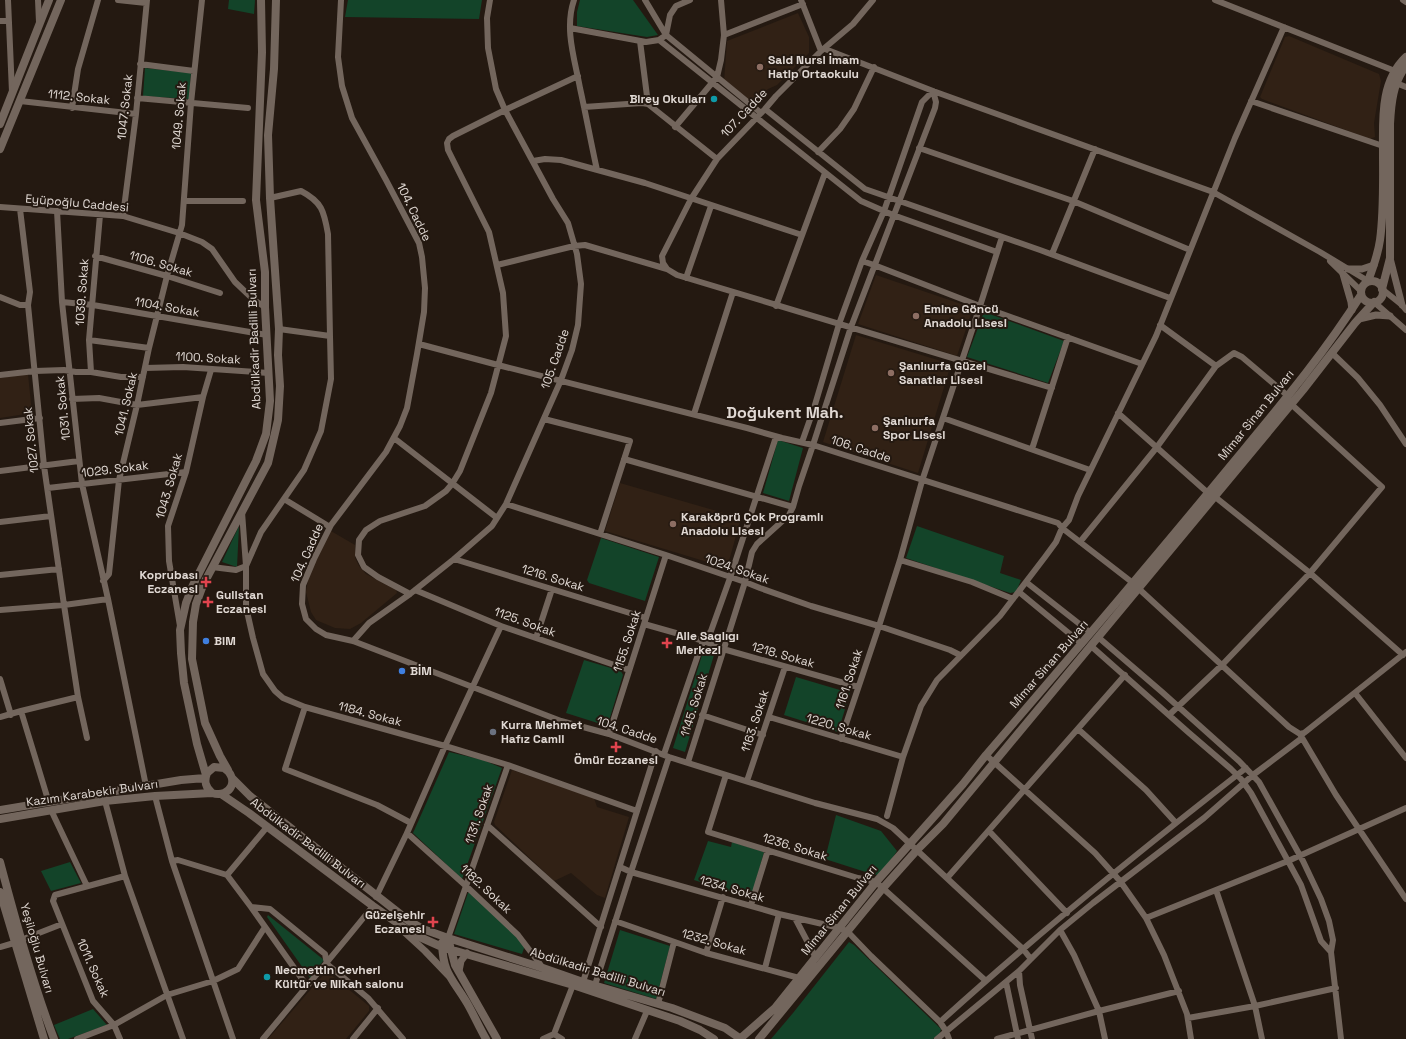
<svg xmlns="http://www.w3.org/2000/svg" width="1406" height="1039" font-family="'Space Grotesk',sans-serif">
	<rect width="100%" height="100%" fill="#241911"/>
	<!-- built -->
	<path fill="#312115" d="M 798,13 L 809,37 L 809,53 L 777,85 L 768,89 L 762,94 L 760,104 L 757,107 L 724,82 L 727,41 Z
		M 1289,36 L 1379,74 L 1381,81 L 1374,123 L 1375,137 L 1370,139 L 1262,99 L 1260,97 L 1285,37 Z
		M 876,275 L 973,308 L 957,356 L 858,324 Z
		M 856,335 L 951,364 L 918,473 L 823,442 Z
		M 28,374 L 32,413 L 0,418 L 0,378 Z
		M 620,483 L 741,518 L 727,568 L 605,531 Z
		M 331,531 L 355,545 L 355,558 L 359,566 L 366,574 L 396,590 L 397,593 L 361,623 L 350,629 L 335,628 L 316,620 L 311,612 L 306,592 L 308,580 L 313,567 Z
		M 512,770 L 594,798 L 597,807 L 629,817 L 605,898 L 597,895 L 571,873 L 554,881 L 495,825 L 494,822 Z
		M 324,974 L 330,974 L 369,1006 L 369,1011 L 346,1039 L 268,1039 Z"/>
	<!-- green -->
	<path fill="#134429" d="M 229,0 L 255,0 L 254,14 L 228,9 Z
		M 348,0 L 482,0 L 479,19 L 345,17 Z
		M 580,0 L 633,0 L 658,35 L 647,37 L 577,26 L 577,12 Z
		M 145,68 L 191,73 L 189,99 L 143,96 Z
		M 984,312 L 1064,341 L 1048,383 L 967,357 Z
		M 778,440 L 803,448 L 789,501 L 763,493 Z
		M 239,526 L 237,567 L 222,562 Z
		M 917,526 L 1004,556 L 1000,573 L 1021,580 L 1016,592 L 1010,593 L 906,558 Z
		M 601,538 L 659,557 L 645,601 L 589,583 L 587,580 Z
		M 707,650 L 711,652 L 714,655 L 685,752 L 673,748 L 703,652 Z
		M 584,660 L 621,671 L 623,675 L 608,724 L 604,725 L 566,713 Z
		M 796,677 L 850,693 L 838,732 L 784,715 Z
		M 449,752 L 483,760 L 502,768 L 462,879 L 413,833 Z
		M 836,815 L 881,831 L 897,851 L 882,874 L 875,875 L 825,859 Z
		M 708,841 L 731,847 L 732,842 L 764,852 L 751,898 L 694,880 Z
		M 70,862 L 81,883 L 51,891 L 41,871 Z
		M 475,892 L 525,945 L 522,954 L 454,934 L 468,893 Z
		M 268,915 L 324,960 L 310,978 L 267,917 Z
		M 620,930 L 670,946 L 656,999 L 604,983 Z
		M 849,942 L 854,945 L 941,1029 L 940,1033 L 933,1039 L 771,1039 L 793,1013 Z
		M 93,1009 L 107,1025 L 68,1039 L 60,1039 L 54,1025 Z"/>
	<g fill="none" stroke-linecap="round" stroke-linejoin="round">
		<!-- minor -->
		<path stroke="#73665d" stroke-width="6" d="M 8,0 L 12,92
			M 38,0 L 39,22
			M 118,0 L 146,3
			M 341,0 L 338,57 L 342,86 L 352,118 L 386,180 L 419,243 L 422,257 L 425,288 L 424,312 L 417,354 L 407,408 L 400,426 L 386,452 L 331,525 L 314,559 L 303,585 L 302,604 L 306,619 L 316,629 L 326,635 L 353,641 L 561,721 L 609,734 L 669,757 L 815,803 L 877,819 L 893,828 L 1023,949 L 1031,959
			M 574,0 C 564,29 575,60 580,88 C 586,115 591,143 597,170
			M 645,0 L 666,35 L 761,113
			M 801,0 L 821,51
			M 873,0 L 853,24 L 821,51 L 776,96 L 765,109 L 717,159 L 691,199 L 662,256 L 663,263 L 667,269 L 677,275 L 1052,388
			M 1215,0 L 1395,71
			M 1403,0 L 1406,2
			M 0,21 L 9,21
			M 570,28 L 646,42 L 659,40 L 666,35 L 670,15 L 676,6 L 690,0
			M 724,35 L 803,4
			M 659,40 L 861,201 L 893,215 L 997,252
			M 640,41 L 648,104
			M 825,49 L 933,91 L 1213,192 L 1320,252 L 1368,281
			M 140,64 L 194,71
			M 1396,83 L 1406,87
			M 137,98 L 248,108
			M 20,101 L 136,114
			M 1251,101 L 1383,146
			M 584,107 L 642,103 L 648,104 L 717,159
			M 72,108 L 78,69 L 98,0
			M 765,109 L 865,189 L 1040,250 L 1170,298
			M 675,127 L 717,77 L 721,60 L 724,35 L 721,0
			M 919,148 L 1073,201 L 1190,250
			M 818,152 L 840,129 L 854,109 L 874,67
			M 533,161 L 545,159 L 561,160 L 645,183 L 802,235
			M 270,198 L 301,191 C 322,202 324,211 328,234 L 330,336 L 279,329
			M 184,201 L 243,201
			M 0,207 L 123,216 L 179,233 L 202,242 L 212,249 L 235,282 L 254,300 L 265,307
			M 57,211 L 62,302 L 82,484 L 108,599 L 146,786
			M 123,216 L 136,114 L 147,0
			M 1052,254 L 1095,149
			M 95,256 L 167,276 L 220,293
			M 862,261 L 874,265 L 980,306 L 1142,364
			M 1330,261 L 1361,291
			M 497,265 L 574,246 L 585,245 L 667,269
			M 686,278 L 711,206
			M 1382,289 L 1402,305 L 1406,310
			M 0,297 L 20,305 L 28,305
			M 62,302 L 93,305 L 267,335
			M 1374,302 L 1406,330
			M 776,306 L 825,173
			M 1160,325 L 1216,366
			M 89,340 L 149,348
			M 419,344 L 498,365 L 747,428 L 782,438 L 813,445 L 1058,523 L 1062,528 L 1133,583
			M 1332,353 L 1358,378 L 1380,405 L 1406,444
			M 145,368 L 183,367 L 269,373
			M 91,372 L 89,340 L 100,215
			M 0,375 L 35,371 L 64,370 L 76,372 L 91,372 L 121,377 L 143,377
			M 72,399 L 99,398 L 137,405 L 203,397
			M 1118,413 L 1208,493
			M 694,414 L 733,292
			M 943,418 L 1090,470
			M 544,419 L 630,441 L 600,534
			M 0,423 L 40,418
			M 394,438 L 497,518
			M 1032,449 L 1068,337
			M 624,459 L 793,507 L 799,486 L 813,445 L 851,327 L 935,108 L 936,102 L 933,91 L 922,102 L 884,211 L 862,261 L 839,324 L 814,408 L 802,442
			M 0,471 L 79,461
			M 48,488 L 186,472
			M 1214,496 L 1310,573 L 1403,655
			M 284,499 L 330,527
			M 506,504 L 666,555 L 745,582 L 760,588 L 811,606 L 879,626 L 950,650 L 960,655
			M 242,512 L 246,566 L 246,607 L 253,638 L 263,674 L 275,691 L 283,698 L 305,707 L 445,746 L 508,765 L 637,811
			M 0,522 L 51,516
			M 1080,542 L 1157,447 L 1216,366 L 1234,353 L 1242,357 L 1288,396
			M 454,559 L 646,618
			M 900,560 L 972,582 L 1013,599
			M 212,567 L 236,570 L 246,566 L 261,532 L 304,470 L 321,431 L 331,379 L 330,336
			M 0,575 L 59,569
			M 103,581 L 109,574 L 119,480 L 137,405 L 149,348 L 167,276 L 182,225 L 191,103 L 202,0
			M 1026,582 L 1091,633
			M 1138,588 L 1289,727 L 1300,734 L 1304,733 L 1406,652
			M 415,590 L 501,626 L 629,670
			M 1019,592 L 1082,644
			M 410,594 L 378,577 L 364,567 L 358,555 L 359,540 L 366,530 L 380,521 L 425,506 L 446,491 L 452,484 L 460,471 L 491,393 L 506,336 L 503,293 L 489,232 L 448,150 L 447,143 L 449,139 L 453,136 L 505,110 L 578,76
			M 0,610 L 64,605 L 44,466 L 28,305 L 30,292 L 20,209
			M 644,624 L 704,641 L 723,649 L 858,687
			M 180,626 L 169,561 L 168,526 L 186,472 L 203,397 L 211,370
			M 536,638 L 552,589
			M 353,641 L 369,623 L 410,594 L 454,559 L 492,526 L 506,504 L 561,380 L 572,350 L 578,325 L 581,284 L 577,254 L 568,223 L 553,199 L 505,110 L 496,89 L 488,48 L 487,18 L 490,0
			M 1091,646 L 1188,732 L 1231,769 L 1241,779 L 1251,793 L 1288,861 L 1301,885 L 1321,941 L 1331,952 L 1333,940 L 1329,921 L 1321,899 L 1303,861 L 1259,782 L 1239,761 L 1162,692 L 1098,637
			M 0,679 L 11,715
			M 1355,693 L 1406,758
			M 305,707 L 285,769 L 377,805 L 411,823
			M 21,711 L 78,697
			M 702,715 L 763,735
			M 1169,715 L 1222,665 L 1310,573 L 1382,487 L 1291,404
			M 0,717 L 21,711 L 49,803
			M 769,717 L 903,757
			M 1078,729 L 1146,790 L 1176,823
			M 609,734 L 666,555
			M 1301,736 L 1336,795 L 1406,899
			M 87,738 L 78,697 L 64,605 L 108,599
			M 841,739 L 879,626 L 900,560 L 922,481 L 980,306 L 1002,237
			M 664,754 L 701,646 L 711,631 L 730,578 L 776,437
			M 986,755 L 1095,853 L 1120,881 L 1146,918 L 1164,955 L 1187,1014 L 1191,1039
			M 688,762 L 745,582 L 752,552 L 757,544 L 789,515 L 793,507
			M 726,775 L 708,832 L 858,878 L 876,882 L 986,981
			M 747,781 L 785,667
			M 155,796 L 172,861 L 233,1039
			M 105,801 L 125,876 L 183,1039
			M 51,810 L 87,886
			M 887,816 L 903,757 L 921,706 L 937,680 L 1000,616 L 1045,557 L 1056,542 L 1062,528 L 1069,520 L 1078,496 L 1156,336 L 1235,138 L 1284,27
			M 487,825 L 601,927
			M 989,831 L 1067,913
			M 407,833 L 466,886 L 518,935 L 543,968
			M 172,861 L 178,860 L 227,875 L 251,907 L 270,909 L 325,954 L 327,964 L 368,998 L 403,1039
			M 620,867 L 631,872 L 779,914 L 840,928 L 848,932 L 871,956 L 940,1022 L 946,1031 L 949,1039
			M 227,875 L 267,827
			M 947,878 L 1125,675
			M 1216,890 L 1255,1006 L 1262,1039
			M 376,897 L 407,833 L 445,746 L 501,626
			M 751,905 L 768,850
			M 251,907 L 307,986
			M 795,918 L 816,958
			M 1146,918 L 1288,861 L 1406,808
			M 615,921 L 706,953 L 803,979
			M 1060,930 L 1074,955 L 1099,1011 L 1105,1039
			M 448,938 L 508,765
			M 21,940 L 62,924
			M 0,947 L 14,943
			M 1331,952 L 1341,1039
			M 706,953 L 723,897
			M 765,968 L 779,914
			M 1019,971 L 1020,985 L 1032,1039
			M 583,982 L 656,751
			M 1006,982 L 1018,1039
			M 595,985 L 631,872 L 669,757
			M 658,1004 L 674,942
			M 1188,1018 L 1255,1006 L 1336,988
			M 940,1022 C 1038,933 1142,849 1246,768
			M 554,1034 L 562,1039
			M 77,1039 L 114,1025 L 167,995 L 213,981 L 238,969 L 265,927
			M 120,1039 L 114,1025 L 93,1001 L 53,901 L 55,895 L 125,876
			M 263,1039 C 300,994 337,951 373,906
			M 353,1039 L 378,1008
			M 543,1039 L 554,1034 L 573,985
			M 635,1039 L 647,1011
			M 937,1039 L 1019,971 L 1060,930 L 1093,903 L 1204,818 L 1253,775 L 1302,738
			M 997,1039 L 1099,1011 L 1179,991"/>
		<!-- tertiary -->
		<path stroke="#73665d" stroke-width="7" d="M 1390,258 L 1402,305
			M 1348,269 L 1362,269 L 1374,265
			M 1343,274 L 1351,302 L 1352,310
			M 1359,319 L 1376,315 L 1390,316
			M 401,929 L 425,951 L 448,975
			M 459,971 L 461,961 L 467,953"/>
		<!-- secondary -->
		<path stroke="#73665d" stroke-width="8" d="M 0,124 L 49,0
			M 0,149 L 61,0
			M 1368,281 C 1373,268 1378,254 1380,240 C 1384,211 1383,181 1383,152 C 1383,119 1380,82 1406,57
			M1361 292a11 11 0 1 1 22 0a11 11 0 1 1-22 0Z
			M 1382,289 L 1390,258 L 1390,124 C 1391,103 1393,83 1406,66
			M 228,770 L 220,756 L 205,723 L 192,659 L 193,622 L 196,604 L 203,585 L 268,463 L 278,420 L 280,386 L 278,355 L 279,329 L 270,198 L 268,135 L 274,69 L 276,0
			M 206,775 L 197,744 L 184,683 L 181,653 L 180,630 L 186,603 L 193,585 L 256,461 L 266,434 L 270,401 L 265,307 L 265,272 L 256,200 L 262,52 L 261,0
			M 232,778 L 250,796 L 409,921 L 423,929 L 448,938 L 455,965 L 497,1039
			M 221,794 L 249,813 L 373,906 L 413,934 L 442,947 L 573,985 L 680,1021 L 700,1030 L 714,1039
			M 0,810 L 181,780 L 205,778
			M 0,819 L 105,801 L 155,796 L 212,793 C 231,799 240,778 224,768 L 214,767 L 207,773 C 204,781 205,787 212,793
			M 0,862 C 16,922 32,981 54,1039
			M 0,892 L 44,1039
			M 448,938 L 543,968 L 583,982 L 672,1008 L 725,1028 L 738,1037
			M 442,943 C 443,974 452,978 467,1003 C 474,1015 479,1027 486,1039
			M 742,1037 L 775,1008 L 876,882 L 963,784 L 986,755 C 1067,661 1148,566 1227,470 C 1274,413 1322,357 1361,295
			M 759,1039 L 883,888 L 917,850 L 943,824 L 1303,390 L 1355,323 L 1374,302"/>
	</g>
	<!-- markers -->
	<g fill="#8d6e63" stroke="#241911" stroke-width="1.5">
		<circle cx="760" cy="67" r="4"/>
		<circle cx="916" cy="316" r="4"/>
		<circle cx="891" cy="373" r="4"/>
		<circle cx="875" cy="428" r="4"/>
		<circle cx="673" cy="524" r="4"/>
	</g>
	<g fill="#0f9aa8" stroke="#241911" stroke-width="1.5">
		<circle cx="714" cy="99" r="4"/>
		<circle cx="267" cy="977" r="4"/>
	</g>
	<g fill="#e0444e" stroke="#241911" stroke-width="1.5">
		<path d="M204 576h4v4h4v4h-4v4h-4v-4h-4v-4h4z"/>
		<path d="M206 596h4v4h4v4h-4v4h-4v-4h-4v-4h4z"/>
		<path d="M665 637h4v4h4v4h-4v4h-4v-4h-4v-4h4z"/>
		<path d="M614 741h4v4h4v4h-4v4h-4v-4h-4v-4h4z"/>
		<path d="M431 916h4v4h4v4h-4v4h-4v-4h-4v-4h4z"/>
	</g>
	<g fill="#3f7fe0" stroke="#241911" stroke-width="1.5">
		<circle cx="206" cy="641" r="4"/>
		<circle cx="402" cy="671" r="4"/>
	</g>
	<circle fill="#6b7280" stroke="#241911" stroke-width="1.5" cx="493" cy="732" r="4"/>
	<g text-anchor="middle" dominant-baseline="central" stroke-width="4" stroke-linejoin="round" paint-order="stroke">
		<!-- poi labels -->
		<g font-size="12" font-weight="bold" fill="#e1d9d4" stroke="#241911" text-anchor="start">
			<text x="768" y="60">Said Nursi İmam<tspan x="768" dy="14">Hatip Ortaokulu</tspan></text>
			<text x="706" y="99" text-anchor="end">Birey Okulları</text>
			<text x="924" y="309">Emine Göncü<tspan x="924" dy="14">Anadolu Lisesi</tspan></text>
			<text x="899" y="366">Şanlıurfa Güzel<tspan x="899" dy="14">Sanatlar Lisesi</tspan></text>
			<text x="883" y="421">Şanlıurfa<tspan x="883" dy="14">Spor Lisesi</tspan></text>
			<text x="681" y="517">Karaköprü Çok Programlı<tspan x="681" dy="14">Anadolu Lisesi</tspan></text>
			<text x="198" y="575" text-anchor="end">Koprubası<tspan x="198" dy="14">Eczanesi</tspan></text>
			<text x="216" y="595">Gulistan<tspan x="216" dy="14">Eczanesi</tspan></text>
			<text x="676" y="636">Aile Saglıgı<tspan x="676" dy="14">Merkezi</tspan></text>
			<text x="214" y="641">BiM</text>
			<text x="410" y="671">BİM</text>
			<text x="501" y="725">Kurra Mehmet<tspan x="501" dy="14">Hafız Camii</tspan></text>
			<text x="616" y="760" text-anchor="middle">Ömür Eczanesi</text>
			<text x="425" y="915" text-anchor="end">Güzelşehir<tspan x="425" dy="14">Eczanesi</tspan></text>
			<text x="275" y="970">Necmettin Cevheri<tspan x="275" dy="14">Kültür ve Nikah salonu</tspan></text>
		</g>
		<!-- street labels -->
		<g font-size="12" fill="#e1d9d4" stroke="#241911">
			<text transform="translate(79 97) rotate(6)">1112. Sokak</text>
			<text transform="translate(125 107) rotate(-84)">1047. Sokak</text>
			<text transform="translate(744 113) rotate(-47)">107. Cadde</text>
			<text transform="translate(179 116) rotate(-85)">1049. Sokak</text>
			<text transform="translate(77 203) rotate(5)">Eyüpoğlu Caddesi</text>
			<text transform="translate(414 212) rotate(64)">104. Cadde</text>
			<text transform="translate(161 264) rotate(16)">1106. Sokak</text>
			<text transform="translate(82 292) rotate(-86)">1039. Sokak</text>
			<text transform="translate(167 307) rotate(10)">1104. Sokak</text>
			<text transform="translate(254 339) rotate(-92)">Abdülkadir Badilli Bulvarı</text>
			<text transform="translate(208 358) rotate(3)">1100. Sokak</text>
			<text transform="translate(555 359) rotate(-71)">105. Cadde</text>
			<text transform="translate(126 404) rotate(-77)">1041. Sokak</text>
			<text transform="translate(63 408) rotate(-96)">1031. Sokak</text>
			<text transform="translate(1256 415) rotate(-51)">Mimar Sinan Bulvarı</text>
			<text transform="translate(31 440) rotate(-96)">1027. Sokak</text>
			<text transform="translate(861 449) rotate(18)">106. Cadde</text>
			<text transform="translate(115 469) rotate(-7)">1029. Sokak</text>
			<text transform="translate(169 486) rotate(-74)">1043. Sokak</text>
			<text transform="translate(307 553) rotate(-66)">104. Cadde</text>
			<text transform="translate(737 569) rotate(19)">1024. Sokak</text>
			<text transform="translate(553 578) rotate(17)">1216. Sokak</text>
			<text transform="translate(525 622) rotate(20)">1125. Sokak</text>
			<text transform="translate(627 641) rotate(-72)">1155. Sokak</text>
			<text transform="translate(783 655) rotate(16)">1218. Sokak</text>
			<text transform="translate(1049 664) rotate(-49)">Mimar Sinan Bulvarı</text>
			<text transform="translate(849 679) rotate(-72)">1161. Sokak</text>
			<text transform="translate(694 705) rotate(-73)">1145. Sokak</text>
			<text transform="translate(370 714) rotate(15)">1184. Sokak</text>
			<text transform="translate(755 721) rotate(-72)">1163. Sokak</text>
			<text transform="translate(839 727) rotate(16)">1220. Sokak</text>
			<text transform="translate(627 730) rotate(18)">104. Cadde</text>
			<text transform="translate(92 793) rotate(-8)">Kazım Karabekir Bulvarı</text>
			<text transform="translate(479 814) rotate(-71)">1131. Sokak</text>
			<text transform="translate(308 843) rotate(37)">Abdülkadir Badilli Bulvarı</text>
			<text transform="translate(795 847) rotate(17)">1236. Sokak</text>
			<text transform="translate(486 889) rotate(43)">1182. Sokak</text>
			<text transform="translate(732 889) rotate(16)">1234. Sokak</text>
			<text transform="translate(839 910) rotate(-51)">Mimar Sinan Bulvarı</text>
			<text transform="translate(714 942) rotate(16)">1232. Sokak</text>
			<text transform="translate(37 948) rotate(74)">Yeşiloğlu Bulvarı</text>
			<text transform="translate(93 968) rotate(66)">1011. Sokak</text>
			<text transform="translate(598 972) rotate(17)">Abdülkadir Badilli Bulvarı</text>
		</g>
		<!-- district labels -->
		<g font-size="16" font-weight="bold" fill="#e1d9d4" stroke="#241911">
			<text x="785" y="412">Doğukent Mah.</text>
		</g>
	</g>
</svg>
